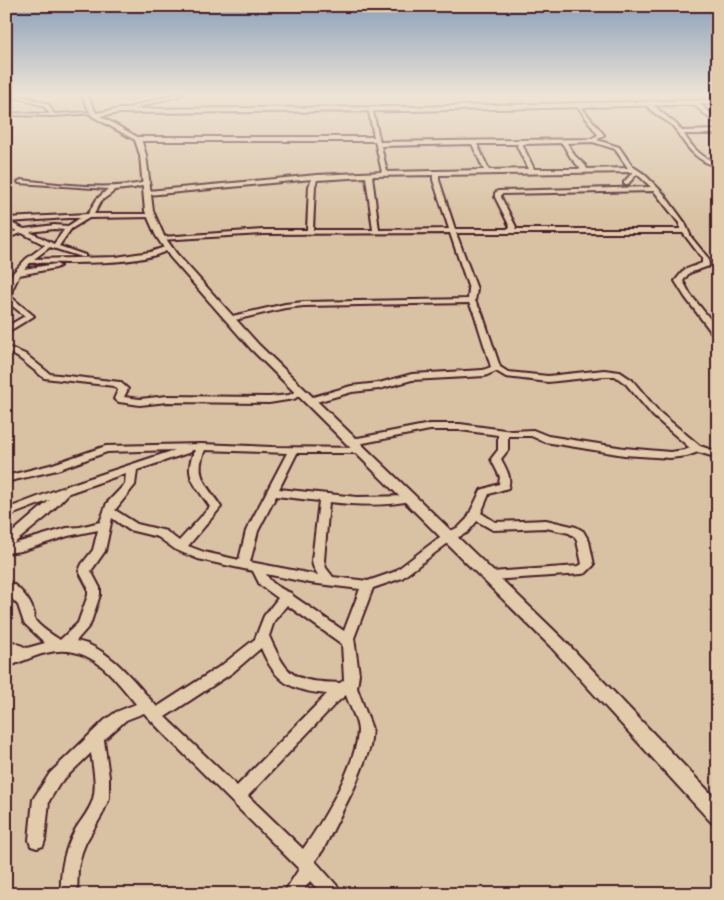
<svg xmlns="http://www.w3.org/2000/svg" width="724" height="900" font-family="'Architects Daughter',sans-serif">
	<rect width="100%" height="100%" fill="#d9c2a3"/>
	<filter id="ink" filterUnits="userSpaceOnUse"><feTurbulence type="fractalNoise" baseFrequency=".02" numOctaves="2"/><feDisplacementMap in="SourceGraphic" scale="10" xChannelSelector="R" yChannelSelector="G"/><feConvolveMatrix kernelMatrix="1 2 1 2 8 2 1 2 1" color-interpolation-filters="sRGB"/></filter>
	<g filter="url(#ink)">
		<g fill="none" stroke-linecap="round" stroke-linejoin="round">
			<defs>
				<path id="minor" d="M 7,94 L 15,94 L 48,104 L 54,114 L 93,112 L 95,113 L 53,116 L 6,115 L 6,113 L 50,114 L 44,106 Z
					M 174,94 L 183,94 L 123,112 L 119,111 Z
					M 692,101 L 696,101 L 718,120 L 718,122 L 714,122 L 692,103 Z
					M 645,102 L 649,102 L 676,124 L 682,131 L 718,130 L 718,134 L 684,134 C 691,147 703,159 718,163 L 718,167 C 703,163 692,154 683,141 C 679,136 677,130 672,125 C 663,118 649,112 645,102 Z
					M 578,103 L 604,135 L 597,140 L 619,147 L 632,166 L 644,174 L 663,193 L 685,223 L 691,237 L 708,258 L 709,266 L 689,273 L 683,281 L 690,294 L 718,329 L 718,337 L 715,337 L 685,297 L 675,281 L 684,270 L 702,263 L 702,258 L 683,233 L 456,233 L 477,289 L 475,301 L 482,313 L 500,367 L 508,372 L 548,376 L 604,370 L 620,372 L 632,380 L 659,412 L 700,446 L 718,452 L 718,458 L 698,452 L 687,456 L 670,458 L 624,455 L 545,442 L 531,436 L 508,436 L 508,450 L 501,459 C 506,469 512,477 508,488 L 489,494 L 481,513 L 495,522 L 546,520 L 576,527 L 583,531 L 589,541 L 594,565 L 586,573 L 582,574 L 491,580 L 487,579 L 485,576 L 487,573 L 491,572 L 579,566 L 582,564 L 577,541 L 575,537 L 569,533 L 546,528 L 493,530 L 477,521 L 467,533 L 452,540 L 402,578 L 373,588 L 354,638 L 359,674 L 357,688 L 372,729 L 370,747 L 355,786 L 323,850 L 315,861 L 339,888 L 341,894 L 322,894 L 310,881 L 301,894 L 283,894 L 299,869 L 166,736 L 144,713 L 126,720 L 104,740 L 109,777 L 109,798 L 102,815 L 86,842 L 82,852 L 78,868 L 77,894 L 61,894 C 60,871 64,850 75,830 C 81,820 90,810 93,799 C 97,784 93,768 91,753 L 60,783 L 49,801 L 45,840 L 43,846 L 37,848 L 31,846 L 29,840 L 33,799 L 50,773 L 105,720 L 116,712 L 136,704 C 111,674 89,642 46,653 C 32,656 20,663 6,667 L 6,656 L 13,654 L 6,650 L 6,639 L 27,648 L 45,643 L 24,623 L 18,605 L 6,593 L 6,581 C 18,584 31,601 34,613 C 35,617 33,616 35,620 C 40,628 53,635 60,640 L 78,623 L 88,595 L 88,588 L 79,571 L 82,564 L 93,550 L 98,530 L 68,536 L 21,551 L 6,553 L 6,538 L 50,500 L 6,517 L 6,509 L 72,484 L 175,450 L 107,452 L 57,470 L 6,482 L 6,476 L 50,465 L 106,446 L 202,444 L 272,447 L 365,448 L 366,450 L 365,452 L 361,453 L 297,453 L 279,489 L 357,497 L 413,496 L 414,498 L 413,500 C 387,507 356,505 329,502 L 324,560 L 326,568 L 333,577 L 368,581 L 394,572 L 444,534 L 459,527 L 467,519 L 481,490 L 499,484 L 500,477 L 491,459 L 498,450 L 498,435 L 460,430 L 430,430 L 358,444 L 348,441 L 346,439 L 348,437 L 358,438 L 430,424 L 460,424 L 512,431 L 533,430 L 548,436 L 624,448 L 670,452 L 685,450 L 690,448 L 653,416 L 626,384 L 615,376 L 604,376 L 548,382 L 506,377 L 496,371 L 485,376 L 412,380 L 379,389 L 352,392 L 309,404 L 306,403 L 304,401 L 306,399 L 351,386 L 379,383 L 412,374 L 483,370 L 491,367 L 474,313 L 469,303 L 304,306 L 285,308 L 231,321 L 227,319 L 228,317 L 285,304 L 304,302 L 468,299 L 469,289 L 450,233 L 263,234 L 160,240 L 160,238 L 162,237 L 263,230 L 307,230 L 309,186 L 312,179 L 148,195 L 145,193 L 148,191 L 317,175 L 382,172 L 375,141 L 138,141 L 135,139 L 138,137 L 374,137 L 369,112 L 372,108 L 374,109 L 373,112 L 380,142 L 591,139 L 598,135 L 576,104 ZM 593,142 L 615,149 L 628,168 L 587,169 L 585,165 L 575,156 L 567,143 ZM 562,143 L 571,158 L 581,169 L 534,169 L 523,146 L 523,144 ZM 472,144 L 484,170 L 387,172 L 381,146 ZM 477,144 L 518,144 L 517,146 L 528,169 L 489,170 ZM 633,172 L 624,182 L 624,184 L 628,184 L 637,174 L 651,187 L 498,191 L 495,193 L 495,197 L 510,227 L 507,229 L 455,229 L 439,180 L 439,175 ZM 433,175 L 433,180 L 449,229 L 379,230 L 372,176 ZM 366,177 L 373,230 L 313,230 L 315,186 L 317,180 ZM 654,191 L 679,223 L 681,229 L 515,229 L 516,227 L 501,197 L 501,194 ZM 192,450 L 195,450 C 182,476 196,485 210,507 L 179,541 L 166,531 L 137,524 L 115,510 L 135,485 L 137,470 L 191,452 ZM 205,450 L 287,453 L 246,531 L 239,560 L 204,552 L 188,546 L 221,507 C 208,486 193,476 205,450 ZM 126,473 L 125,484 L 107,503 L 100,522 L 80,527 L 67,528 L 13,544 L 46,517 L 69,493 ZM 276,496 L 319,501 L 312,560 L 313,566 L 318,575 L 250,562 L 258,531 ZM 112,518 L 129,530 L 158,537 L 176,550 L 198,559 L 253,571 L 260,585 L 278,598 L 264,616 L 255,639 L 222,665 L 157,707 C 135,683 110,647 76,641 L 90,625 L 100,595 L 100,588 L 91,571 L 105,551 ZM 266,574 L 310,583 L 360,589 L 344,631 L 293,596 L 291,593 C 282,590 270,583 266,574 ZM 287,605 L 342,644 L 344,680 L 340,683 C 293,681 288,678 269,636 L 274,621 ZM 261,648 C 275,682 291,691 327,694 L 237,786 L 165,717 L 232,673 ZM 346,695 C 349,705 358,720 358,731 C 357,764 322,823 303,849 L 248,796 L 335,704 Z
					M 21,180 C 56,184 112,191 146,182 L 149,184 L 134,188 L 114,190 L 112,193 L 101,201 L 94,214 L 151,214 L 153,215 L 153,217 L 89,218 L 71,229 L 59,246 L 85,255 L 85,257 L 81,257 L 50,247 L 34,259 L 116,257 L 150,252 L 168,246 L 171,248 C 144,267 64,262 30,263 L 24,269 L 56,264 L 60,266 L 56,268 L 19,275 L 12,290 L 11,297 L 34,316 L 6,333 L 6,327 L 25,316 L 6,301 L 6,285 L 12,274 L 26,259 L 45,245 L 22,233 L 6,238 L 6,234 L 17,231 L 6,226 L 6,218 L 88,214 L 97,199 L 108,189 L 19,183 L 18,182 ZM 68,218 L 80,218 L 68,226 L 54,225 L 24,229 L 9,222 ZM 54,229 L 64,230 L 54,244 L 30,232 Z
					M 6,346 L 25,354 L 50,374 L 120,382 L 128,389 L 124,397 L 140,399 L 167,396 L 269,397 L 289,395 L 300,389 L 305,392 L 294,399 L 269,403 L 167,402 L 140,405 L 119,402 L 114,399 L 118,390 L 114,386 L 44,378 L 19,358 L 6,351 Z"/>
				<path id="tertiary" d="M 81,94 L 87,94 L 96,113 L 121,109 L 409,107 L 718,100 L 718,104 L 409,111 L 121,113 L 100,116 L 141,139 L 146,155 L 153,211 L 164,236 L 176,253 L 259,345 L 562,638 L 718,801 L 718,824 L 711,822 L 550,646 L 251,349 L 170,257 L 156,236 L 145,211 L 140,155 L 135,140 L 92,116 Z"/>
			</defs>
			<!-- minor casing -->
			<use href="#minor" stroke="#4a1f2b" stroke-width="4"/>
			<!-- tertiary casing -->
			<use href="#tertiary" stroke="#4a1f2b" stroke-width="4"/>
			<!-- minor -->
			<use href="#minor" fill="#e2ccab" fill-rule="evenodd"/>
			<!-- tertiary -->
			<use href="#tertiary" fill="#e2ccab" fill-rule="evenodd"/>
		</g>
	</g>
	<!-- sky -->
	<linearGradient id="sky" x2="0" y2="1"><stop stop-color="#8ba0ba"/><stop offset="0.43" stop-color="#eee4d6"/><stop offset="1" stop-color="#eee4d6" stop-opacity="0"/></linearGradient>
	<rect width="724" height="220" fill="url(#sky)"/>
	<!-- margin -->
	<rect width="724" height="900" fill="none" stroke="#e2ccab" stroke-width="25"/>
	<rect x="12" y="12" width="699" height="875" fill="none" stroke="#4a1f2b" stroke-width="2" filter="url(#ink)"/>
</svg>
